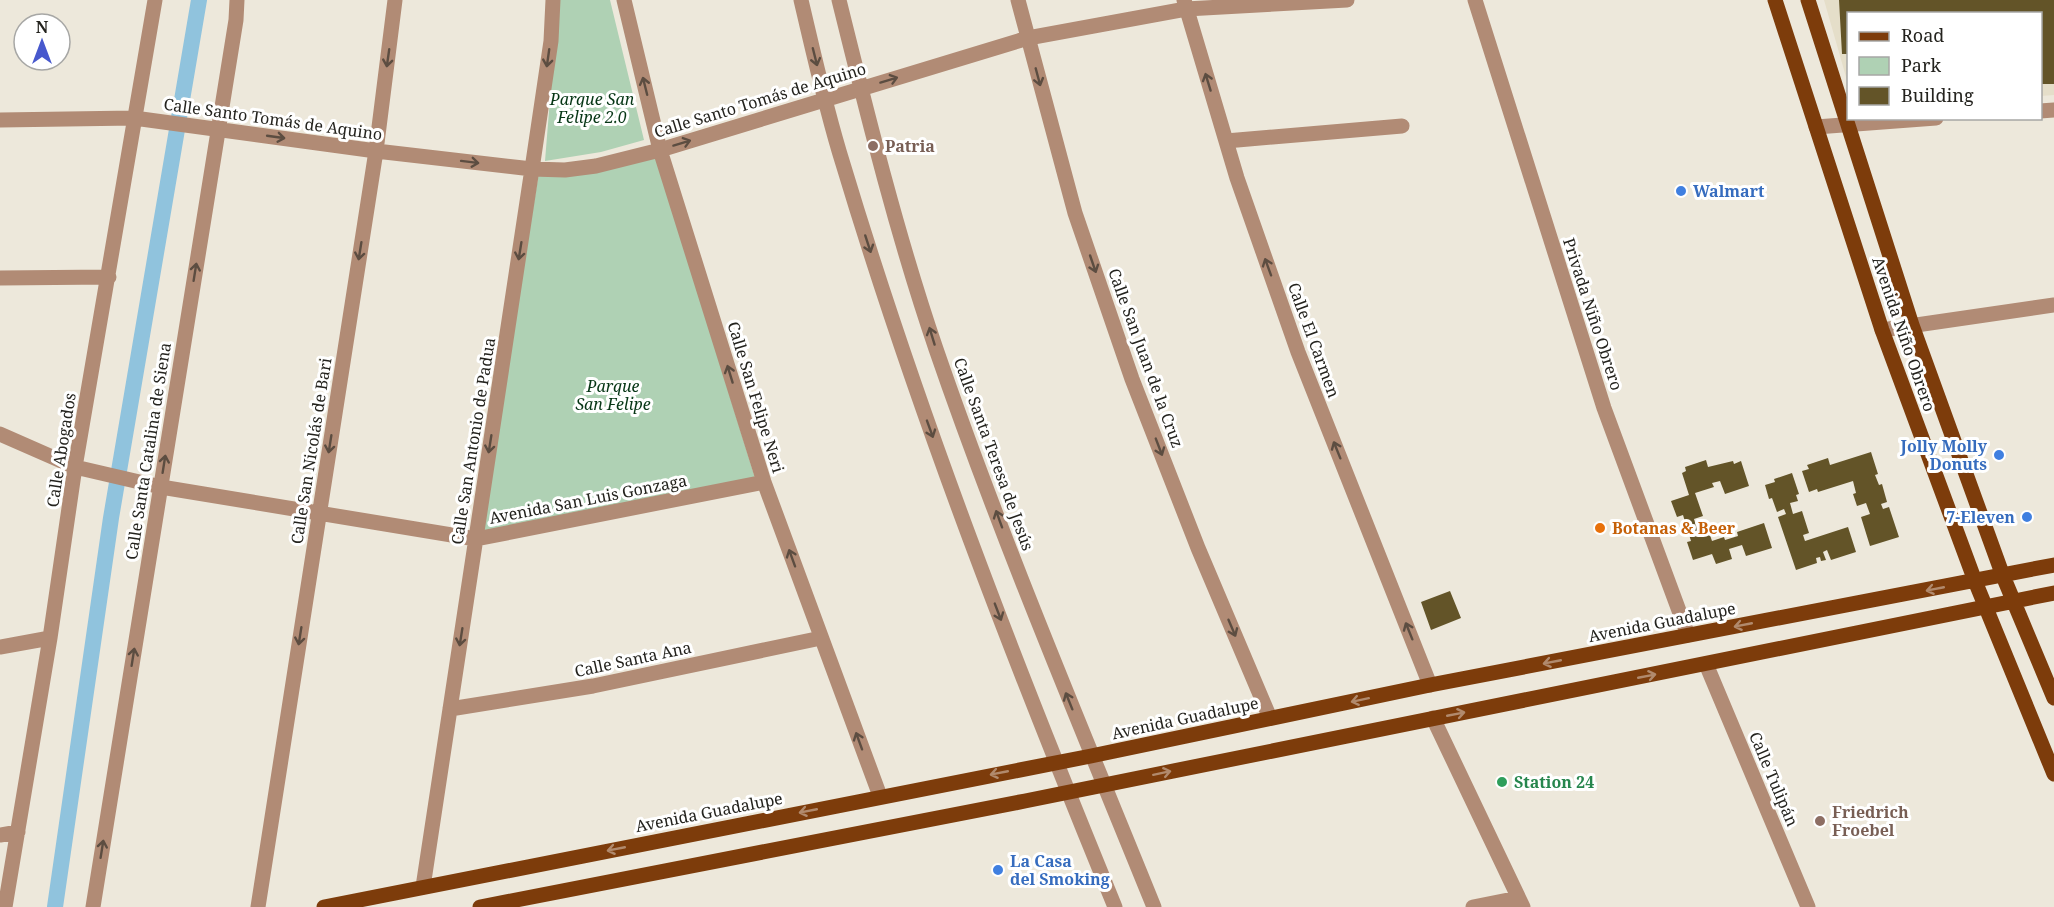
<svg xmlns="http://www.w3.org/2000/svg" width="2054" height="907" font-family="'Noto Serif',serif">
	<rect width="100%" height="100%" fill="#ede8db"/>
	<!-- built -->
	<path fill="#e5dec9" d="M 1824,0 L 2054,0 L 2054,95 L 2041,96 L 2040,14 L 1848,14 L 1848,84 Z"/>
	<!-- green -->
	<path fill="#afd1b4" d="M 558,0 L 610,0 L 644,140 L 601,152 L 545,161 Z
		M 656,156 L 755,478 L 479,535 L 539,172 Z"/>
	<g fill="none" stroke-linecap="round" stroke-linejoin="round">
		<!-- canal -->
		<path stroke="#90c3dd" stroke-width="16" d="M 55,907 L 111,518 L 199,0"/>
	</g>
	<!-- building -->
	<path fill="#635428" d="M 1839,0 L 2054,0 L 2054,84 L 2040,84 L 2040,14 L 1848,14 L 1848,54 L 1842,54 Z
		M 1871,452 L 1878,474 L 1875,475 L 1879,485 L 1882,484 L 1887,502 L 1881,504 L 1883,509 L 1889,507 L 1899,537 L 1870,546 L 1861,517 L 1870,514 L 1866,503 L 1857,506 L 1853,494 L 1856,493 L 1853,481 L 1818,492 L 1817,489 L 1809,492 L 1802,471 L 1809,469 L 1807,465 L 1828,458 L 1830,465 Z
		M 1706,460 L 1708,467 L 1733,461 L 1734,464 L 1741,461 L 1749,486 L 1725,494 L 1720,481 L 1712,483 L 1714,487 L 1695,493 L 1703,516 L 1694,519 L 1697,529 L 1707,526 L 1712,541 L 1724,537 L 1725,540 L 1738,536 L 1737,532 L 1764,523 L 1772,548 L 1746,556 L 1742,545 L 1729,549 L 1732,559 L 1716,564 L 1712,554 L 1693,560 L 1687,542 L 1691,541 L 1683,515 L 1677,517 L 1671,501 L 1689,495 L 1682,473 L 1686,471 L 1685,467 Z
		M 1792,473 L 1799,494 L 1796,495 L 1798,501 L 1790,503 L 1793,514 L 1802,511 L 1809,533 L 1803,535 L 1805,541 L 1848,527 L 1856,552 L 1831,560 L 1827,550 L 1823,552 L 1826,560 L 1821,561 L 1820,557 L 1816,558 L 1817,563 L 1796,570 L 1778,517 L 1786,514 L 1784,509 L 1777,512 L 1772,498 L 1769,499 L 1765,485 L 1775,482 L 1774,479 Z
		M 1450,591 L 1461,618 L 1431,630 L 1421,602 Z"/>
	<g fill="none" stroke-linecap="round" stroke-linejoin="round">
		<!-- minor -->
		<path stroke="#b18b75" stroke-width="15" d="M 624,0 L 660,150 L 764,482 L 880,796
			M 801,0 C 814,55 826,110 843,164 C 919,417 1015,663 1115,907
			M 839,0 C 868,117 897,235 936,349 C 1001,538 1079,722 1154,907
			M 1018,0 L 1075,213 L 1132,379 L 1198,548 L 1270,718
			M 1184,0 L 1237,178 L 1298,352 L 1430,685
			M 1475,0 L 1604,408 L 1688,635
			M 2040,111 L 2054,110
			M 0,120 L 134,118 L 376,151 L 532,169 L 565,170 L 596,166 L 660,150 L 1028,38 L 1186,9 L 1347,0
			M 1816,127 L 1936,118
			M 1226,141 L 1402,126
			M 0,278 L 109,277
			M 1882,330 L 2054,305
			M 0,434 L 75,467 L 161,487 L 476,539 L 764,482
			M 0,647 L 50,638
			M 1706,664 L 1808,907
			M 450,709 L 593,686 L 821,638
			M 1433,718 L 1523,907
			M 0,835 L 18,832
			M 423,887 L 532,169 L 551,41 L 553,0
			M 5,907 L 50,638 L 75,467 L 155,0
			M 93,907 L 236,20 L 237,0
			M 258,907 L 376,151 L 395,0
			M 1473,907 L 1518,898"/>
		<!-- major -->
		<path stroke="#7d3c0b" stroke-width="15" d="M 1775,0 L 1882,330 L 1975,581 L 2054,774
			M 1808,0 L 1912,325 L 2003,576 L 2054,698
			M 324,907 L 1091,756 L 1430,685 L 2054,565
			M 480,907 L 1025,801 L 2054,593"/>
	</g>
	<!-- one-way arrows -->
	<defs><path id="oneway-shaft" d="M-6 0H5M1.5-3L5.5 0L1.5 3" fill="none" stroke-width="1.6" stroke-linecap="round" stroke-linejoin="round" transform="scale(1.5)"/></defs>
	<g stroke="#5c4d41">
		<use href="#oneway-shaft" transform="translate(815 57) rotate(76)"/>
		<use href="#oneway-shaft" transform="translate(388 58) rotate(98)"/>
		<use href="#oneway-shaft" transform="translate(548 58) rotate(98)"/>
		<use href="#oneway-shaft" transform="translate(1038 77) rotate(75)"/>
		<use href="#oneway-shaft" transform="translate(889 80) rotate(-17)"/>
		<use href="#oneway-shaft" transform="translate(1208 82) rotate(-107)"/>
		<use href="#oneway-shaft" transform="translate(645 86) rotate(-104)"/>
		<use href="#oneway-shaft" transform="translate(276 137) rotate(8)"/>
		<use href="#oneway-shaft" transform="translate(682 143) rotate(-17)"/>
		<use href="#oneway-shaft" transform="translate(470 162) rotate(7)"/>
		<use href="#oneway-shaft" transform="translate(868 244) rotate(72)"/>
		<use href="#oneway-shaft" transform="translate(360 251) rotate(99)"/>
		<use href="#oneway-shaft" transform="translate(520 251) rotate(99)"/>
		<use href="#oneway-shaft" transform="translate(1093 264) rotate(71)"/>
		<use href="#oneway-shaft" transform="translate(1268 267) rotate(-110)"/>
		<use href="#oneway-shaft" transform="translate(195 272) rotate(-81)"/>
		<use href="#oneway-shaft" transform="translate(932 336) rotate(-107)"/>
		<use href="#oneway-shaft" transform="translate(730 374) rotate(-107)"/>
		<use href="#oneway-shaft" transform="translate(930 429) rotate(70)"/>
		<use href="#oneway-shaft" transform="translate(330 444) rotate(99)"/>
		<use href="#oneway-shaft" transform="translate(490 444) rotate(99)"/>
		<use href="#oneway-shaft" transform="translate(1159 447) rotate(69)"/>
		<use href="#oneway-shaft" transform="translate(1337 450) rotate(-112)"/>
		<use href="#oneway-shaft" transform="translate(164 464) rotate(-81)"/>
		<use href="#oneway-shaft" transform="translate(999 519) rotate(-110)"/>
		<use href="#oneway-shaft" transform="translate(792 558) rotate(-110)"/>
		<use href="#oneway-shaft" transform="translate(998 612) rotate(69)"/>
		<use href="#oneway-shaft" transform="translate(1232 628) rotate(67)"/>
		<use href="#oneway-shaft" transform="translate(1409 631) rotate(-112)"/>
		<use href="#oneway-shaft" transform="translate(300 636) rotate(99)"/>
		<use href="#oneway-shaft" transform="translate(461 637) rotate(99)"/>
		<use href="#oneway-shaft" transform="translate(133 657) rotate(-81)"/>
		<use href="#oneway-shaft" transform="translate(1069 701) rotate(-112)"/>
		<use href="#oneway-shaft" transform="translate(859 741) rotate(-110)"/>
		<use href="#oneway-shaft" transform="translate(102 849) rotate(-81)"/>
	</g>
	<g stroke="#b18a6d">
		<use href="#oneway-shaft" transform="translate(1935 589) rotate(169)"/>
		<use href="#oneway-shaft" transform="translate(1743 625) rotate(169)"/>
		<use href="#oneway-shaft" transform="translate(1552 662) rotate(169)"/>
		<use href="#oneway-shaft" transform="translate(1647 676) rotate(-11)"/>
		<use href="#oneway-shaft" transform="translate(1360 700) rotate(168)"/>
		<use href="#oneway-shaft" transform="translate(1456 714) rotate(-11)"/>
		<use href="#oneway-shaft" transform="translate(999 773) rotate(169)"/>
		<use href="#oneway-shaft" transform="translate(1162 773) rotate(-12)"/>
		<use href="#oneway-shaft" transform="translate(808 811) rotate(169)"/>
		<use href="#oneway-shaft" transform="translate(616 849) rotate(169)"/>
	</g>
	<!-- markers -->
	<g fill="#8d6e63" stroke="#fff" stroke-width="2">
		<circle cx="873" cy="146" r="6"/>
		<circle cx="1820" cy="821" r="6"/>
	</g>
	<g fill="#3f7fe0" stroke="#fff" stroke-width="2">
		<circle cx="1681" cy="191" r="6"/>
		<circle cx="1999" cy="455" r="6"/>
		<circle cx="2027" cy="517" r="6"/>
		<circle cx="998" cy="870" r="6"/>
	</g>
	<circle fill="#e8710a" stroke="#fff" stroke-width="2" cx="1600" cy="528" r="6"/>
	<circle fill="#2e9e5b" stroke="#fff" stroke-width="2" cx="1502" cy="782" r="6"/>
	<g text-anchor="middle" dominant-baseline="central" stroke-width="6" stroke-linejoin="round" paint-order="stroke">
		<!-- park labels -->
		<g font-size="16" font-style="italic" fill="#063615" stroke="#fff">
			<text x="592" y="99">Parque San<tspan x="592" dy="18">Felipe 2.0</tspan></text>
			<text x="613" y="386">Parque<tspan x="613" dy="18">San Felipe</tspan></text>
		</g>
		<!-- street labels -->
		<g font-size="16" fill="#24231e" stroke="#fff">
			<text transform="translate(760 100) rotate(-17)">Calle Santo Tomás de Aquino</text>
			<text transform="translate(273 119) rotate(8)">Calle Santo Tomás de Aquino</text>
			<text transform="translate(1593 314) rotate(72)">Privada Niño Obrero</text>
			<text transform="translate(1904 334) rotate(71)">Avenida Niño Obrero</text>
			<text transform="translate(1314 340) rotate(70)">Calle El Carmen</text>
			<text transform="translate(1146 358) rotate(70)">Calle San Juan de la Cruz</text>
			<text transform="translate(756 397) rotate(73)">Calle San Felipe Neri</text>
			<text transform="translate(473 441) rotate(-81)">Calle San Antonio de Padua</text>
			<text transform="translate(61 450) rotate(-81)">Calle Abogados</text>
			<text transform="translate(148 451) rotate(-81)">Calle Santa Catalina de Siena</text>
			<text transform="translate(311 451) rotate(-81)">Calle San Nicolás de Bari</text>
			<text transform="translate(994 454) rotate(70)">Calle Santa Teresa de Jesús</text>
			<text transform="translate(588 499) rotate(-11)">Avenida San Luis Gonzaga</text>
			<text transform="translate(1662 622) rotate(-11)">Avenida Guadalupe</text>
			<text transform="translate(633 659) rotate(-12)">Calle Santa Ana</text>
			<text transform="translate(1185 718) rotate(-12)">Avenida Guadalupe</text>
			<text transform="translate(1774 779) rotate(67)">Calle Tulipán</text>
			<text transform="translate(709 812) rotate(-11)">Avenida Guadalupe</text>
		</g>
		<!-- education labels -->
		<g font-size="16" font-weight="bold" fill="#785e54" stroke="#fff" text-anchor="start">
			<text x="885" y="146">Patria</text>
			<text x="1832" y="812">Friedrich<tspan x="1832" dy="18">Froebel</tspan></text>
		</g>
		<!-- shop labels -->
		<g font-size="16" font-weight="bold" fill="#366cbe" stroke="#fff" text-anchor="start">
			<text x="1693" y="191">Walmart</text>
			<text x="1987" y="446" text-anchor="end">Jolly Molly<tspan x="1987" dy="18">Donuts</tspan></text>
			<text x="2015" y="517" text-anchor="end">7-Eleven</text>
			<text x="1010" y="861">La Casa<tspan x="1010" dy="18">del Smoking</tspan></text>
		</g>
		<!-- food labels -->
		<g font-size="16" font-weight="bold" fill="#c56008" stroke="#fff" text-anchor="start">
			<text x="1612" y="528">Botanas &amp; Beer</text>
		</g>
		<!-- leisure labels -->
		<g font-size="16" font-weight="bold" fill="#27864d" stroke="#fff" text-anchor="start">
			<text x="1514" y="782">Station 24</text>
		</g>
	</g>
	<!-- legend -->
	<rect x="1847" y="12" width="195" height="108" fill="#ffffff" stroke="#a7a7a5" stroke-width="1.5"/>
	<rect x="1859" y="32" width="30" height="9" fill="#7d3c0b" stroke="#a7a7a5" stroke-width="1.5"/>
	<text x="1901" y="42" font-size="18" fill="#24231e">Road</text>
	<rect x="1859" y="57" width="30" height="18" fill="#afd1b4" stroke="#a7a7a5" stroke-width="1.5"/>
	<text x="1901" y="72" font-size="18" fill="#24231e">Park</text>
	<rect x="1859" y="87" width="30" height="18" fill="#635428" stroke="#a7a7a5" stroke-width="1.5"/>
	<text x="1901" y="102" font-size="18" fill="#24231e">Building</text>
	<!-- north arrow -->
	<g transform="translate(42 42)"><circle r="28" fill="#ffffff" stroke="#a7a7a5" stroke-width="1.5"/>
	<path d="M0-4.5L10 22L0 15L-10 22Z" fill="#4758cd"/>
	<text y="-9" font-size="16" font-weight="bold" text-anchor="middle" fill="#24231e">N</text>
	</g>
</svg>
